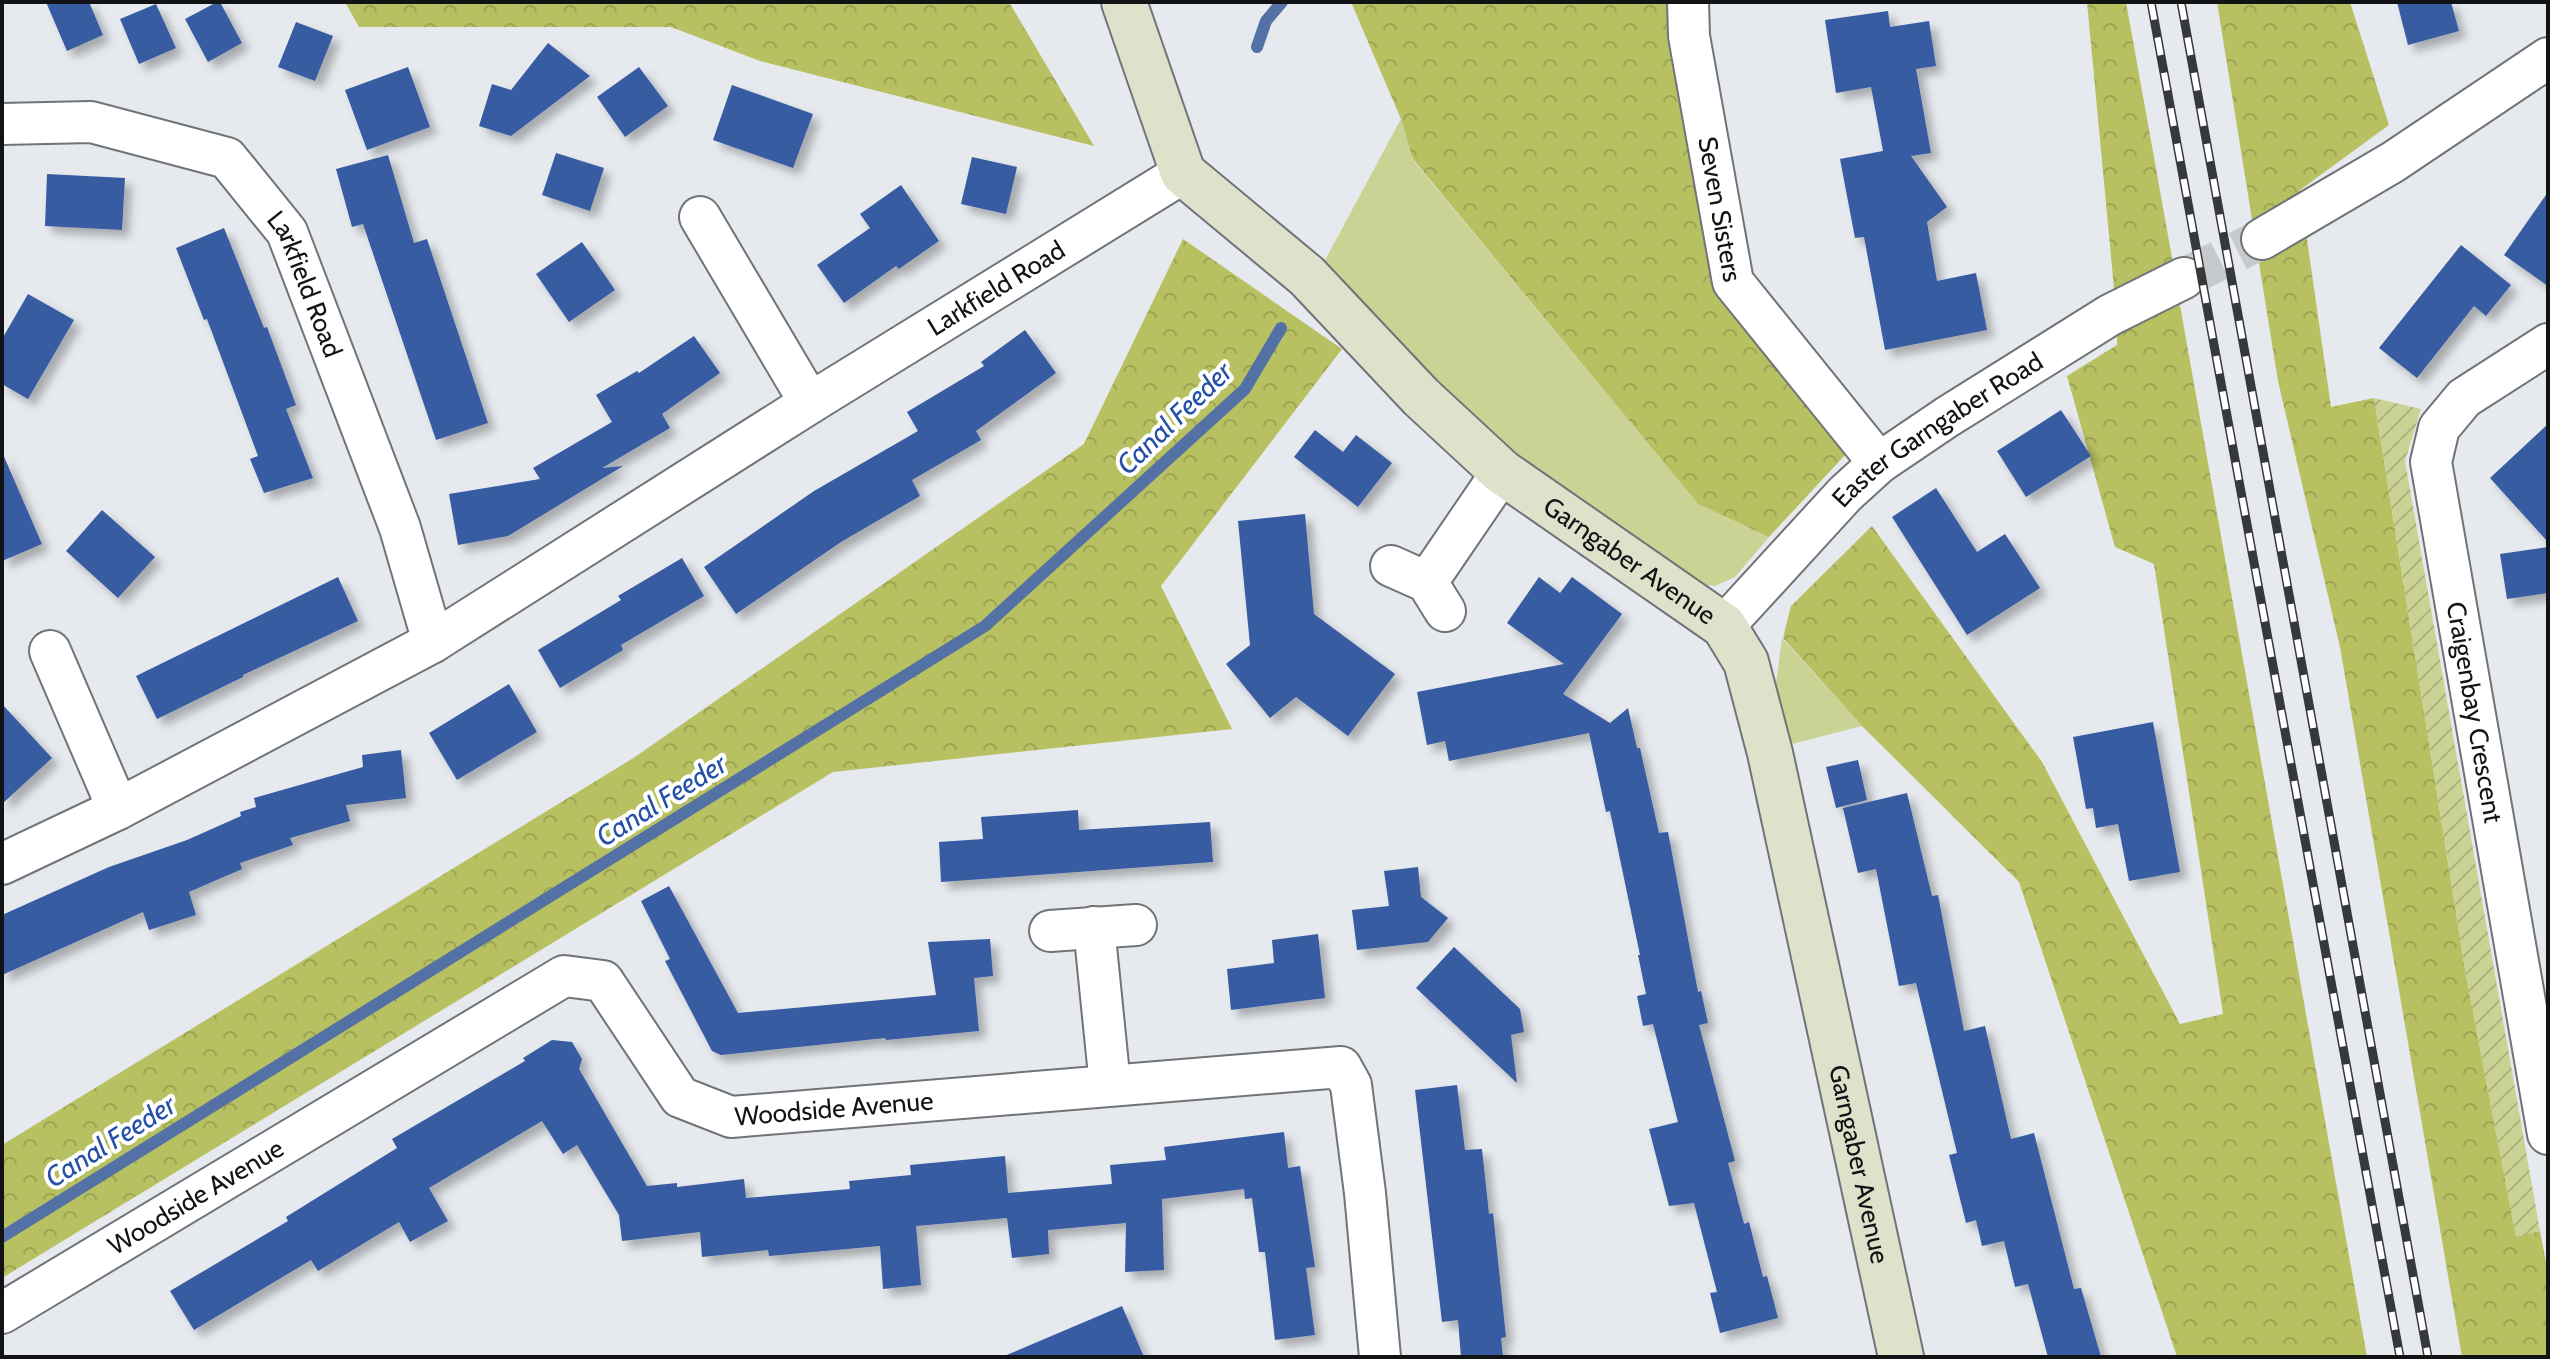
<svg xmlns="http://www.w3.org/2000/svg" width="2550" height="1359" font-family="Cabin,sans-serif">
	<defs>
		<pattern id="forest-crowns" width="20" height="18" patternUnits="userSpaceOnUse" patternTransform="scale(2)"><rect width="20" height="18" fill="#b8c162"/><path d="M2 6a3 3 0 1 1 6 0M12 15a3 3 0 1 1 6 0" fill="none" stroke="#9da554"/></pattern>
		<pattern id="garden-furrows" width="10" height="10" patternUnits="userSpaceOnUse" patternTransform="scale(2)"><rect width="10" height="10" fill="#cbd394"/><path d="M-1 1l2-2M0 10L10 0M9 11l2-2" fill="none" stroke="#adb47f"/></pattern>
		<filter id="shadow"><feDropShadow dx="7" dy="7" stdDeviation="4" flood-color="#0004"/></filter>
	</defs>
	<rect width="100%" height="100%" fill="#e6e9ee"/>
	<!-- grass -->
	<path fill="#cbd394" d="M 1401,119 L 1412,159 L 1698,504 L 1769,537 L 1735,577 L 1715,586 L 1688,583 L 1509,464 L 1323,264 Z
		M 1782,638 L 1862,726 L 1788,745 L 1775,691 Z"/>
	<!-- forest -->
	<path fill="url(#forest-crowns)" d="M 345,2 L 1009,2 L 1094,146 L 760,61 L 671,27 L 359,27 Z
		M 1351,2 L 1667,2 L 1667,38 L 1721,294 L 1847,453 L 1769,537 L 1698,504 L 1412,158 L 1401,119 Z
		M 2087,2 L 2126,2 L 2173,263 L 2115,299 Z
		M 2217,2 L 2350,2 L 2389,125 L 2300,190 L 2331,407 L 2374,398 L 2466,975 L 2516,1236 L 2540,1231 L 2548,1273 L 2548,1357 L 2462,1357 L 2340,647 L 2278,381 Z
		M 1183,239 L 1342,349 L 1161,586 L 1232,729 L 833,772 L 2,1278 L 2,1145 L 635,757 L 1084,444 Z
		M 2178,294 L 2367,1357 L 2177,1357 L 2019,882 L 1862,726 L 1783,638 L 1791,606 L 1872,526 L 2042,762 L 2180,1024 L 2223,1014 L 2154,564 L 2115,547 L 2067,376 L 2117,345 L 2117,329 Z"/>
	<!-- garden -->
	<path fill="url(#garden-furrows)" d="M 2374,398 L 2421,409 L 2405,461 L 2540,1231 L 2516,1237 L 2466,975 Z"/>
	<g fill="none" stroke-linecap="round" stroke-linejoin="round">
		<!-- stream -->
		<path stroke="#5471a6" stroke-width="12" d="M 1257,47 L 1266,21 L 1282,2
			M 2,1237 L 985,626 L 1245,389 L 1281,328"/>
	</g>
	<!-- building -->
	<path fill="#385ba1" filter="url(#shadow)" d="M 46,2 L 89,2 L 103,35 L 67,51 Z
		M 217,2 L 220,2 L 242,43 L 208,62 L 185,19 Z
		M 2397,2 L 2451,2 L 2459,31 L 2408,45 Z
		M 156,4 L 176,48 L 139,64 L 120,19 Z
		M 1888,11 L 1890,27 L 1929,21 L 1936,66 L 1916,69 L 1931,153 L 1911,156 L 1947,207 L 1927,222 L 1937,281 L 1976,273 L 1987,330 L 1885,350 L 1864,237 L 1855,238 L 1840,159 L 1883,151 L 1871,87 L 1836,93 L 1825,20 Z
		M 296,22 L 333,36 L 315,81 L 278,67 Z
		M 548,43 L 590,76 L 511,136 L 479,126 L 492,84 L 511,90 Z
		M 408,67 L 430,127 L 367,150 L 345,90 Z
		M 639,67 L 668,106 L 625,137 L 597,97 Z
		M 732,85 L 813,114 L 793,168 L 713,140 Z
		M 556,153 L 604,168 L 590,211 L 542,195 Z
		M 388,155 L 414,243 L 427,239 L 488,423 L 436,440 L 363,224 L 352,227 L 336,169 Z
		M 972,157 L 1017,167 L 1006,214 L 961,204 Z
		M 47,174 L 125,178 L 122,230 L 45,226 Z
		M 901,185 L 939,241 L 899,269 L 896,266 L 844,303 L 817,265 L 870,228 L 860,214 Z
		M 2548,192 L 2548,286 L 2504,255 Z
		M 224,228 L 264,328 L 267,327 L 296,405 L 286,409 L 313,478 L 264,493 L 250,459 L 258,456 L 207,319 L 204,320 L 176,248 Z
		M 582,242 L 615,290 L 569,322 L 536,274 Z
		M 2461,245 L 2511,285 L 2486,316 L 2474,306 L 2417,378 L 2379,348 Z
		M 28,294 L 74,320 L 28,399 L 2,384 L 2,339 Z
		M 1025,330 L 1056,373 L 976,431 L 981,440 L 912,480 L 920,496 L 841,542 L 736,614 L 704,567 L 814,491 L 918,431 L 907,412 L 984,366 L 981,362 Z
		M 694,336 L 720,373 L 662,414 L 670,428 L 602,468 L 623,466 L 508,536 L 458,545 L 449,494 L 540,479 L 533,468 L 612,422 L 596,395 L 637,371 L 639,373 Z
		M 2061,410 L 2091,456 L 2026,497 L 1997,451 Z
		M 2548,424 L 2548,542 L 2490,478 Z
		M 1315,430 L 1343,452 L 1356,435 L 1392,463 L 1358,507 L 1294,457 Z
		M 2,452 L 42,544 L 2,561 Z
		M 1936,488 L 1977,552 L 2005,534 L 2040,588 L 1967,635 L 1892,517 Z
		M 102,510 L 155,557 L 118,598 L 66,551 Z
		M 1305,514 L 1314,614 L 1395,674 L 1348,736 L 1296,697 L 1270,718 L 1226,664 L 1250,645 L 1238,521 Z
		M 2548,547 L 2548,593 L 2507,599 L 2500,554 Z
		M 682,558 L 704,596 L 621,645 L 623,650 L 560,688 L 538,650 L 621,600 L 618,596 Z
		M 338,577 L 358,621 L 243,675 L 243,677 L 157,719 L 136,676 Z
		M 1539,577 L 1560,593 L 1572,577 L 1622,614 L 1563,694 L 1610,723 L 1628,708 L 1637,748 L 1640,748 L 1659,833 L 1668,832 L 1698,992 L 1701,991 L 1708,1023 L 1699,1025 L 1735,1161 L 1728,1163 L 1744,1224 L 1749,1222 L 1763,1277 L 1767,1276 L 1778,1318 L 1720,1333 L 1710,1293 L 1717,1292 L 1694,1203 L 1669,1206 L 1649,1129 L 1678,1122 L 1653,1024 L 1643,1026 L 1637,996 L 1646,994 L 1638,955 L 1640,955 L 1610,811 L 1606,812 L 1589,733 L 1449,761 L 1445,741 L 1427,745 L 1417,692 L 1564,664 L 1507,623 Z
		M 509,684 L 537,732 L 457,780 L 429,733 Z
		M 2,704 L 52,758 L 2,804 Z
		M 2153,722 L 2180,872 L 2129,881 L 2118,824 L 2096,828 L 2093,808 L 2086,809 L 2073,737 Z
		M 401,750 L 406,798 L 346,805 L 350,821 L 290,838 L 293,845 L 240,863 L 242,869 L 189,892 L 196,915 L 149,930 L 143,912 L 2,975 L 2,915 L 109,867 L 187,840 L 241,816 L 240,812 L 256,807 L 254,798 L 363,767 L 362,755 Z
		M 1858,760 L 1867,800 L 1836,808 L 1826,767 Z
		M 1907,793 L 1932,896 L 1938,895 L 1964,1031 L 1985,1026 L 2011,1139 L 2034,1133 L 2074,1289 L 2081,1288 L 2101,1357 L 2048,1357 L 2028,1284 L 2015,1287 L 2004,1241 L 1982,1246 L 1976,1220 L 1966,1223 L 1949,1155 L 1957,1153 L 1916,983 L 1899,986 L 1876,869 L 1858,873 L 1843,808 Z
		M 1078,810 L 1079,830 L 1210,822 L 1213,862 L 941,882 L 939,842 L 983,839 L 981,817 Z
		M 1418,867 L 1421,897 L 1448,918 L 1428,942 L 1357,950 L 1352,910 L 1389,906 L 1384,871 Z
		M 669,886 L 738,1013 L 936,995 L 928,942 L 990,939 L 993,976 L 974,978 L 979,1031 L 886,1040 L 885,1038 L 721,1055 L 712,1051 L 665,961 L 670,959 L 641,901 Z
		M 1318,934 L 1325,998 L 1231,1010 L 1227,969 L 1274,963 L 1272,940 Z
		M 1454,947 L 1520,1009 L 1524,1032 L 1511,1035 L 1517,1083 L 1416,988 Z
		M 552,1040 L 572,1042 L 582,1059 L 579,1069 L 647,1186 L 677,1183 L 677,1187 L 744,1179 L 746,1198 L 850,1189 L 849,1181 L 911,1175 L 910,1165 L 1005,1156 L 1008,1193 L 1112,1184 L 1110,1165 L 1166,1160 L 1164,1147 L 1284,1132 L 1288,1168 L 1300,1166 L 1315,1267 L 1306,1268 L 1315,1335 L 1275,1340 L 1265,1252 L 1259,1252 L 1252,1198 L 1245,1199 L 1244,1189 L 1162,1199 L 1164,1270 L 1125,1272 L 1126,1223 L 1048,1230 L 1049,1254 L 1012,1258 L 1007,1218 L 916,1226 L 921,1285 L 883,1289 L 880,1246 L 769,1256 L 768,1250 L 702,1257 L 700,1232 L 622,1241 L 619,1215 L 577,1145 L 563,1154 L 542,1121 L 429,1188 L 448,1221 L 410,1242 L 399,1222 L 318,1271 L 311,1260 L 194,1330 L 170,1291 L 288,1221 L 286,1217 L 397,1148 L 392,1139 L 525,1061 L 523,1058 Z
		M 1457,1085 L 1465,1150 L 1482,1149 L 1489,1214 L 1493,1213 L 1506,1337 L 1501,1338 L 1503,1357 L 1461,1357 L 1458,1320 L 1442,1322 L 1415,1090 Z
		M 1122,1306 L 1144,1357 L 1002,1357 Z"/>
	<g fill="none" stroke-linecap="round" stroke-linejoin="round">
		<!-- street-tunnel -->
		<path stroke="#c6c9cd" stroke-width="40" stroke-dasharray="40 20" stroke-linecap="butt" d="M 2184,278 L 2262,239"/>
		<defs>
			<g id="street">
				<path id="s1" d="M 1688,2 L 1689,36 L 1733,282 L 1879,463"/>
				<path id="s2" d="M 2,124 L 91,122 L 227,158 L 287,232 L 400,528 L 433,642"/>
				<path d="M 700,217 L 810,403"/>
				<path d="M 2262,239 L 2393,162 L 2548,58"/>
				<path id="s3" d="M 2548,344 L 2464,398 L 2439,428 L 2431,462 L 2548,1134"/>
				<path d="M 1391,566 L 1427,582 L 1445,611"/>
				<path d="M 1427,582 L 1502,472"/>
				<path id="s4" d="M 1724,626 L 1845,494 L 1879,463 L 1947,417 L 2110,315 L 2184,278"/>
				<path d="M 50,651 L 118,809"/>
				<path id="s5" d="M 2,864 L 118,809 L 433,642 L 810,403 L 1183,173"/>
				<path d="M 1094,927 L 1110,1085"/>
				<path d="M 1050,931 L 1136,925"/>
				<path id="s6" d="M 2,1313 L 564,976 L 603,981 L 680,1097 L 731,1117 L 1341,1067 L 1351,1085 L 1365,1193 L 1380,1357"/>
			</g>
			<g id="secondary">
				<path id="s7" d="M 1124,2 L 1183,173 L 1307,276 L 1421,397 L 1502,472 L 1724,626 L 1746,662 L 1770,753 L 1901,1357"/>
			</g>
		</defs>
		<!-- street casing -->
		<use href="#street" stroke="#707377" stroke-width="44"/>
		<!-- secondary casing -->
		<use href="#secondary" stroke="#707377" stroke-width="48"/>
		<!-- street -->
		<use href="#street" stroke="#fff" stroke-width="40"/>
		<!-- secondary -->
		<use href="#secondary" stroke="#dfe1cb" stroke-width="44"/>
		<defs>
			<path id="rail" d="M 2151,2 L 2400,1357
				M 2181,2 L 2428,1357"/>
		</defs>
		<!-- rail casing -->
		<use href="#rail" stroke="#37383a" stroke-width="9"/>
		<!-- rail -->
		<use href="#rail" stroke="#fff" stroke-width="6" stroke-dasharray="18" stroke-linecap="butt"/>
	</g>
	<g text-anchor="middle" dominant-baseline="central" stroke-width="8" stroke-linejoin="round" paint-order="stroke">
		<!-- street labels -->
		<g font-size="26" fill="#121315" stroke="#fff">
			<text stroke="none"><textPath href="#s1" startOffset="210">Seven Sisters</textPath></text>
			<text stroke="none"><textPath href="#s2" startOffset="380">Larkfield Road</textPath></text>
			<text stroke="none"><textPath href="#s5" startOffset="1150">Larkfield Road</textPath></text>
			<text stroke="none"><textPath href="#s4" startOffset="292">Easter Garngaber Road</textPath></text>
			<text stroke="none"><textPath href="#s7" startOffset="774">Garngaber Avenue</textPath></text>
			<text stroke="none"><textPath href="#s3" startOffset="428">Craigenbay Crescent</textPath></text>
			<text stroke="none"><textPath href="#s6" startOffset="992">Woodside Avenue</textPath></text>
			<text stroke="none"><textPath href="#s7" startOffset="1446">Garngaber Avenue</textPath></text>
			<text stroke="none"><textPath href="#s6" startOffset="226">Woodside Avenue</textPath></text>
		</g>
		<!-- water labels -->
		<g font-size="28" font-style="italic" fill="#2550a8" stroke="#fff">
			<text transform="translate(1174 418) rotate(-44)">Canal Feeder</text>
			<text transform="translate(661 800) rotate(-32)">Canal Feeder</text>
			<text transform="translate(110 1141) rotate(-32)">Canal Feeder</text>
		</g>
	</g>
	<!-- border -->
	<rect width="2550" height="1359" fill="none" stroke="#121315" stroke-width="8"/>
</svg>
